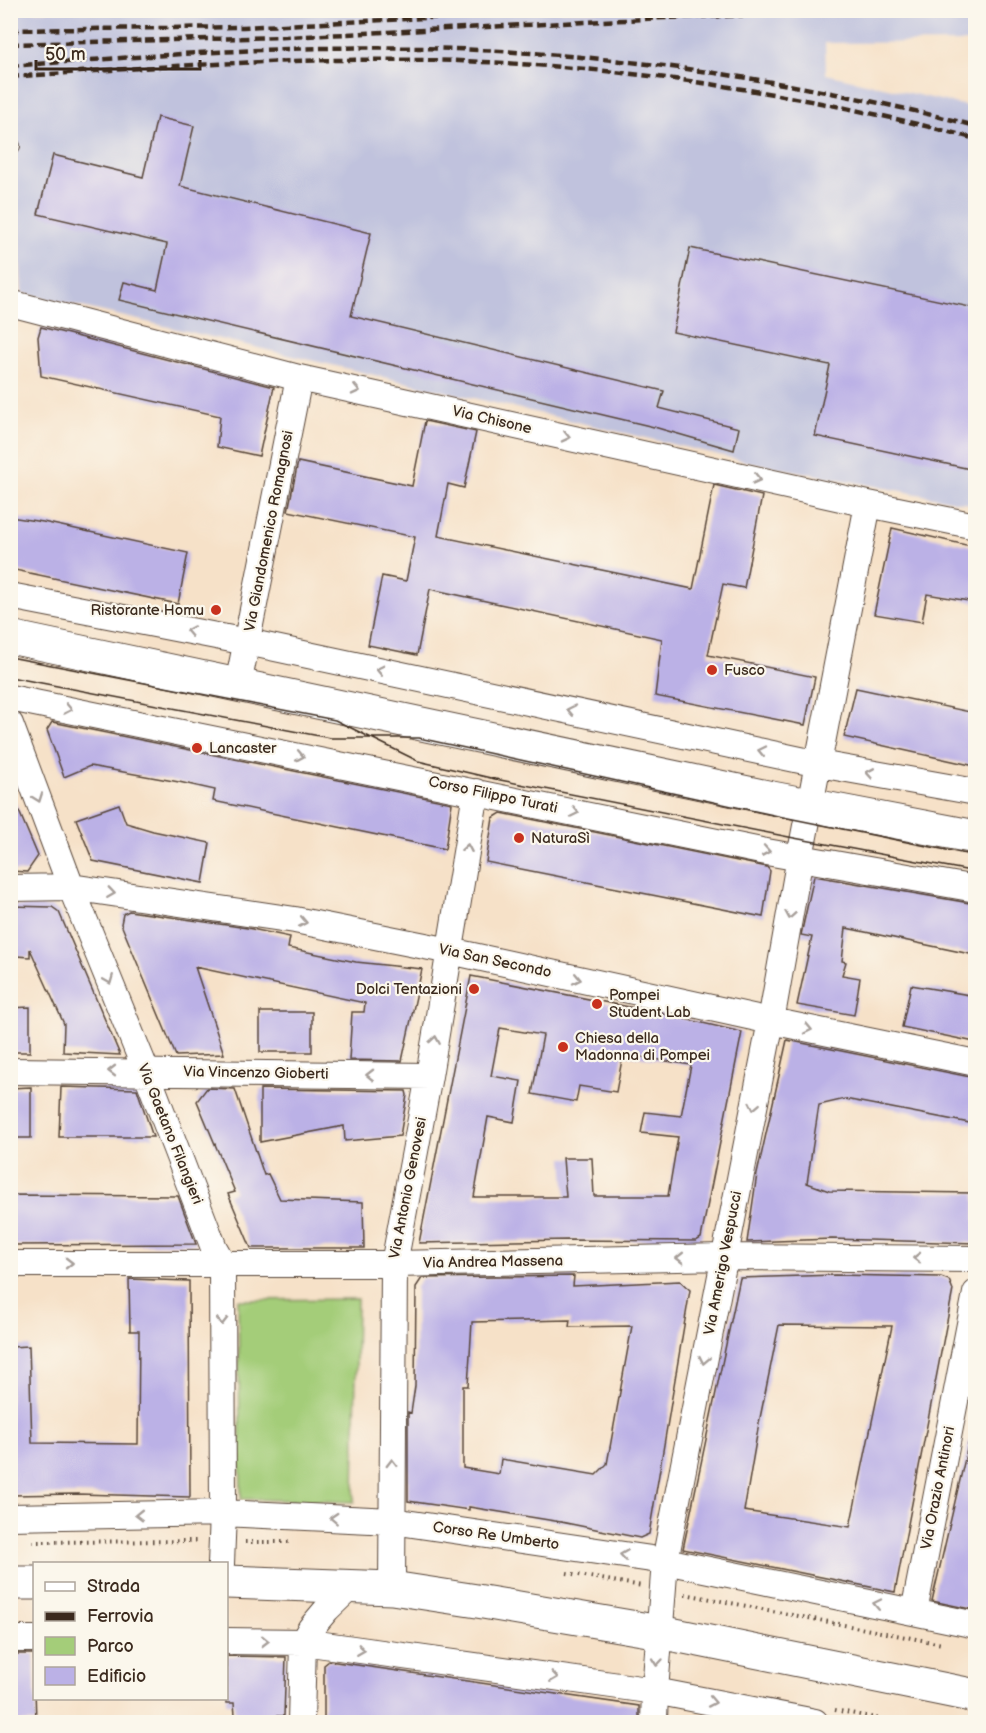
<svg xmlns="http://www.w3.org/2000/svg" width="986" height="1733" font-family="'Balsamiq Sans',sans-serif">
	<rect width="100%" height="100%" fill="#fbf7ec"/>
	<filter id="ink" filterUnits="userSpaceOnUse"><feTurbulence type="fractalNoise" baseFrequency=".0167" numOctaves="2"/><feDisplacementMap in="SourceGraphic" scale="12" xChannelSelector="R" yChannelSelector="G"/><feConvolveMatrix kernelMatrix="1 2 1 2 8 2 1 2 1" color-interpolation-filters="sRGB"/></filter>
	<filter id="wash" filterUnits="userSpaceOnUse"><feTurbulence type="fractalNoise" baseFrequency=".008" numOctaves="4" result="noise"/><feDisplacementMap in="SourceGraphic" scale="24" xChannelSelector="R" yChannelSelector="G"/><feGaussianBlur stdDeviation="1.35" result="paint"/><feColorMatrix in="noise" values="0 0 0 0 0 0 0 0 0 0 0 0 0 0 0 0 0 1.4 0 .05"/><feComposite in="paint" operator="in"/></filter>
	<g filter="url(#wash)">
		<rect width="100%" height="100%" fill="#f6e1c8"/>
		<!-- industrial -->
		<path fill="#c0c2dd" d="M 11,11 L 975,11 L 975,42 L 825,43 L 826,74 L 975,108 L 975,505 L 749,462 L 22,293 L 15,178 L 11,178 Z"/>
		<!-- green -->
		<path fill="#a4cd79" stroke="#707c4c" stroke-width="1.5" d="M 357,1299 L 354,1502 L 241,1499 L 238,1300 Z"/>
		<g id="blocks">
			<!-- building -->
			<path fill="#bbb1e6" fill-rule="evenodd" d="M 157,117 L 194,126 L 180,186 L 371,233 L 351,316 L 664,391 L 659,408 L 739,428 L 734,450 L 654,427 L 119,300 L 124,282 L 157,290 L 167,244 L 38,214 L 53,155 L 143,177 Z
				M 690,248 L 975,308 L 975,470 L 815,436 L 830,365 L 673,332 Z
				M 41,327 L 274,387 L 259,456 L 217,447 L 220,416 L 41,376 L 38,337 Z
				M 425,421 L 476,432 L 464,488 L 448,484 L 438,536 L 693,589 L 714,485 L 762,496 L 744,588 L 723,584 L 708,655 L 815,677 L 805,725 L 655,696 L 662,639 L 430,589 L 417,655 L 368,645 L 382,576 L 406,581 L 415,537 L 288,511 L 298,462 L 412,486 Z
				M 10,517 L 43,522 L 188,553 L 178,604 L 10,569 Z
				M 892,528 L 975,547 L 975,602 L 927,594 L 922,622 L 874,614 Z
				M 856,688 L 975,713 L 975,766 L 844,737 Z
				M 52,722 L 452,803 L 445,849 L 213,801 L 215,790 L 179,782 L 90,766 L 64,777 L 47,730 Z
				M 10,790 L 38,856 L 27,872 L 10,871 Z
				M 119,804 L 126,823 L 153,831 L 210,843 L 203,883 L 93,861 L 76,819 Z
				M 501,813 L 767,867 L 770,871 L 763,917 L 486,862 L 493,818 Z
				M 814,876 L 975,904 L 975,955 L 846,928 L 842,961 L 846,962 L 842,975 L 860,978 L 854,1015 L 797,1005 L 812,937 L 801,935 Z
				M 10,906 L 52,907 L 59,912 L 120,1055 L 63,1052 L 64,1024 L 30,949 L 30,957 L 16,956 L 10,952 Z
				M 129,911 L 247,928 L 290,937 L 288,948 L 356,962 L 422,969 L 402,1061 L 349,1060 L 352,1012 L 364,1012 L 365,1003 L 195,967 L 224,1054 L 176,1056 L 121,924 L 123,914 Z
				M 471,976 L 650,1011 L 742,1032 L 701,1238 L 696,1241 L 568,1240 L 419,1243 ZM 500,1028 L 543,1035 L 532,1094 L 576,1102 L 579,1086 L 616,1092 L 623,1054 L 691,1065 L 681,1116 L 645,1112 L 641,1133 L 678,1137 L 668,1196 L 594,1196 L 592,1158 L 563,1158 L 566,1197 L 474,1197 L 488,1117 L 514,1122 L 521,1081 L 491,1076 Z
				M 911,985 L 975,996 L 975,1042 L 902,1027 Z
				M 30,1007 L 30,1052 L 10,1052 L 10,1008 Z
				M 260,1012 L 312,1012 L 312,1052 L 260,1052 Z
				M 787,1040 L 975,1078 L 975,1124 L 845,1099 L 819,1105 L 807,1183 L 829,1191 L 975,1193 L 975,1243 L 832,1239 L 747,1242 L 757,1174 Z
				M 31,1087 L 31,1138 L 10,1138 L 10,1088 Z
				M 61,1087 L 137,1089 L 153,1137 L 59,1137 Z
				M 207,1088 L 235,1089 L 264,1175 L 268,1174 L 280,1199 L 363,1202 L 364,1248 L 251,1248 L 228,1194 L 235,1192 L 197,1101 Z
				M 260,1089 L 406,1091 L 407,1095 L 400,1136 L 345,1141 L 344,1126 L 260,1142 Z
				M 10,1195 L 178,1196 L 196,1244 L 10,1245 Z
				M 835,1275 L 941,1277 L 949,1280 L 953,1290 L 895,1592 L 683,1549 L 740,1278 ZM 779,1325 L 892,1326 L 850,1527 L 744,1511 L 759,1423 Z
				M 574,1276 L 573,1286 L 680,1281 L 690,1290 L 649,1534 L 640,1538 L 561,1522 L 469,1507 L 469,1510 L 408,1501 L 408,1412 L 411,1413 L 415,1386 L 416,1287 L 422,1278 ZM 570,1320 L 569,1327 L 632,1326 L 607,1464 L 596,1475 L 501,1459 L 499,1474 L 463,1468 L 463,1386 L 468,1386 L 472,1322 Z
				M 129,1279 L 189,1281 L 190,1497 L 78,1494 L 10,1495 L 10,1347 L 29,1346 L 32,1443 L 138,1444 L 139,1331 L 130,1331 Z
				M 969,1441 L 975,1442 L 975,1610 L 932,1601 Z
				M 10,1654 L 34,1654 L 36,1722 L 10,1722 Z
				M 226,1656 L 286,1657 L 284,1716 L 235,1715 L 234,1703 L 226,1703 Z
				M 329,1661 L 639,1706 L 639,1722 L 324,1722 L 324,1665 Z"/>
		</g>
	</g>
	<g filter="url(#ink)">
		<use href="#blocks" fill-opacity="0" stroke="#574538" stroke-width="1.5"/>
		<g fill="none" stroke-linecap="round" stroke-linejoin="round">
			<defs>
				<path id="lane" d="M 10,147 L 13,146"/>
				<path id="street" d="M 10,303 L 299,378 L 868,504 L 976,526
					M 10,596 L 247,642 L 819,764 L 976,792
					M 238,685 L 299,378
					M 10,698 L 761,851 L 976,889
					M 10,724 L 71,887 L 146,1071 L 214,1248 L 222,1262 L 223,1513 L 221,1564
					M 10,888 L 71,887 L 295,920 L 450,951 L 771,1021 L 976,1063
					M 10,1071 L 429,1076
					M 10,1264 L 394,1264 L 724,1257 L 976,1259
					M 10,1517 L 223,1513 L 392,1521 L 665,1561 L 976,1625
					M 392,1588 L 394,1264 L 429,1076 L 476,792
					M 914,1612 L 976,1293
					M 10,1639 L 34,1639
					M 226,1641 L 303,1642 L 655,1691 L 815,1722
					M 301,1722 L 303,1642 L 311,1628 L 327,1609 L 352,1585
					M 654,1722 L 655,1691 L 665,1561 L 771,1021 L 800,857 L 868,504"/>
				<path id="secondary" d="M 10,637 L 772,798 L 976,837
					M 226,1582 L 392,1588 L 477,1601 L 660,1632 L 976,1696
					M 10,1583 L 34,1583"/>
			</defs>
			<!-- lane casing -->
			<use href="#lane" stroke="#574538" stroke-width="16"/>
			<!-- street casing -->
			<use href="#street" stroke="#574538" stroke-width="28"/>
			<!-- secondary casing -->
			<use href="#secondary" stroke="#574538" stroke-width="35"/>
			<!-- path -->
			<path stroke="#574538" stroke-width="4" stroke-dasharray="1.5 4.5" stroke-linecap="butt" d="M 32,1542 L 199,1541
				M 245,1542 L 292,1542
				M 567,1573 L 642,1586
				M 685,1594 L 942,1644
				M 835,1710 L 896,1722"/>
			<!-- lane -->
			<use href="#lane" stroke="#fff" stroke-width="14"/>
			<!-- street -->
			<use href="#street" stroke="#fff" stroke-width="26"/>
			<!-- secondary -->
			<use href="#secondary" stroke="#fff" stroke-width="33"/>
			<!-- tram -->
			<path stroke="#3b2a1e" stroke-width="1.5" d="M 10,657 L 335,720 L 418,761 L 495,779 L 794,838 L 976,872
				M 10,677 L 330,738 L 419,738 L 778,816 L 976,856"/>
			<!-- rail -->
			<path stroke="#3b2a1e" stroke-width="4.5" stroke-dasharray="9 4.5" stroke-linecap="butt" d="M 10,30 L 243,27 L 589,10
				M 10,44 L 286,37 L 664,18 L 913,10
				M 10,66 C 147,56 284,45 420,48 C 608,52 794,79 976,126
				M 10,77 C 147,67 284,58 420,60 C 604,63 798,91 976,139"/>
		</g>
		<!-- one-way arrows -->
		<defs><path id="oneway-chevron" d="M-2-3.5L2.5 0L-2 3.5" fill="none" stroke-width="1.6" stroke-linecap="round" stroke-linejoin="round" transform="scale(1.5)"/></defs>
		<g stroke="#a79f9a">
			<use href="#oneway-chevron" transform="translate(356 390) rotate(13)"/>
			<use href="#oneway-chevron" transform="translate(566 437) rotate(13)"/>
			<use href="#oneway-chevron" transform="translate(757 479) rotate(13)"/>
			<use href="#oneway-chevron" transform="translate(190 631) rotate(-169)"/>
			<use href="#oneway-chevron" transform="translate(380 670) rotate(-168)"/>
			<use href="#oneway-chevron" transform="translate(68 709) rotate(11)"/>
			<use href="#oneway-chevron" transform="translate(571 710) rotate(-168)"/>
			<use href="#oneway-chevron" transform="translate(762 751) rotate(-168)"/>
			<use href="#oneway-chevron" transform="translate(300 756) rotate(11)"/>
			<use href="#oneway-chevron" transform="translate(870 773) rotate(-170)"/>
			<use href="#oneway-chevron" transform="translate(38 798) rotate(70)"/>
			<use href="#oneway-chevron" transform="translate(575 812) rotate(12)"/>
			<use href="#oneway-chevron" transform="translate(467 848) rotate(-80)"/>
			<use href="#oneway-chevron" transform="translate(766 851) rotate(10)"/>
			<use href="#oneway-chevron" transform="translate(111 893) rotate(8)"/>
			<use href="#oneway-chevron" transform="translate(790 915) rotate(100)"/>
			<use href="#oneway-chevron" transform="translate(303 922) rotate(11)"/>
			<use href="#oneway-chevron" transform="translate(577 979) rotate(12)"/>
			<use href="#oneway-chevron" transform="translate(109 980) rotate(68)"/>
			<use href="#oneway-chevron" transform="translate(808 1029) rotate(12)"/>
			<use href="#oneway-chevron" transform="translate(435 1040) rotate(-81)"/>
			<use href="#oneway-chevron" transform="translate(112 1071) rotate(-180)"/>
			<use href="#oneway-chevron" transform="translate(370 1075) rotate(-179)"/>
			<use href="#oneway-chevron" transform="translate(754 1106) rotate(101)"/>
			<use href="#oneway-chevron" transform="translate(680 1258) rotate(179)"/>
			<use href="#oneway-chevron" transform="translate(917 1258) rotate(-180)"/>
			<use href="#oneway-chevron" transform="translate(69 1263)"/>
			<use href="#oneway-chevron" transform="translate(222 1321) rotate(90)"/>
			<use href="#oneway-chevron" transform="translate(704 1360) rotate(101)"/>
			<use href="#oneway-chevron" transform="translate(392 1463) rotate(-90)"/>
			<use href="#oneway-chevron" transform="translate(139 1515) rotate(179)"/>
			<use href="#oneway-chevron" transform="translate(334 1518) rotate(-177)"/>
			<use href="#oneway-chevron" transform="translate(624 1555) rotate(-172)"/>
			<use href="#oneway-chevron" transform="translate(877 1604) rotate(-168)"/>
			<use href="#oneway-chevron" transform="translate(265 1641) rotate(1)"/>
			<use href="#oneway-chevron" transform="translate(361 1650) rotate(8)"/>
			<use href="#oneway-chevron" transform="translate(657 1662) rotate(95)"/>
			<use href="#oneway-chevron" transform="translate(554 1677) rotate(8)"/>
			<use href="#oneway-chevron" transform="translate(712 1702) rotate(11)"/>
		</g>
	</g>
	<!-- markers -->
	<g fill="#c8321e" stroke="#fbf7ec" stroke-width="2">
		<circle cx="216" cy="610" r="6"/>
		<circle cx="712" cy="670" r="6"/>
		<circle cx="197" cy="748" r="6"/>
		<circle cx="519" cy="838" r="6"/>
		<circle cx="474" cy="989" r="6"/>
		<circle cx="597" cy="1004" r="6"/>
		<circle cx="563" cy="1047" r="6"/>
	</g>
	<g text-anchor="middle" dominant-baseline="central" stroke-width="4.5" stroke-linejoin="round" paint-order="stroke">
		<!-- street labels -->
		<g font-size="15" fill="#3b2a1e" stroke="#fbf7ec">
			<text transform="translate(492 420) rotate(13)">Via Chisone</text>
			<text transform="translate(269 531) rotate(-79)">Via Giandomenico Romagnosi</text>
			<text transform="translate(493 795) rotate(12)">Corso Filippo Turati</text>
			<text transform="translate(495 961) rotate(12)">Via San Secondo</text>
			<text transform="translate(256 1073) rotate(1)">Via Vincenzo Gioberti</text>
			<text transform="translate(170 1134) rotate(68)">Via Gaetano Filangieri</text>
			<text transform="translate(408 1188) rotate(-79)">Via Antonio Genovesi</text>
			<text transform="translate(493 1262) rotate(-1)">Via Andrea Massena</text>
			<text transform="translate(723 1263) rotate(-79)">Via Amerigo Vespucci</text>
			<text transform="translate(938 1488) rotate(-79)">Via Orazio Antinori</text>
			<text transform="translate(496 1536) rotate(8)">Corso Re Umberto</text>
		</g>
		<!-- poi labels -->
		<g font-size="15" fill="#3b2a1e" stroke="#fbf7ec" text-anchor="start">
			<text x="204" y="610" text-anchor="end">Ristorante Homu</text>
			<text x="724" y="670">Fusco</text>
			<text x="209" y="748">Lancaster</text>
			<text x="531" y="838">NaturaSì</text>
			<text x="462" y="989" text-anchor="end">Dolci Tentazioni</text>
			<text x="609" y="995">Pompei<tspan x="609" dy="17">Student Lab</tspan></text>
			<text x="575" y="1038">Chiesa della<tspan x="575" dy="17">Madonna di Pompei</tspan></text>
		</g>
	</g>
	<!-- margin -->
	<rect width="986" height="1733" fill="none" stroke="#fbf7ec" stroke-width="36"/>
	<!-- legend -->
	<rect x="33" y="1562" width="195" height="138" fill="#fbf7ec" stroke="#aea59a" stroke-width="1.5"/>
	<rect x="45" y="1582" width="30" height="9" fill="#ffffff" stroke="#aea59a" stroke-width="1.5"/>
	<text x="87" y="1592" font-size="18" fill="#3b2a1e">Strada</text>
	<rect x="45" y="1612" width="30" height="9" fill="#3b2a1e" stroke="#aea59a" stroke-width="1.5"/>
	<text x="87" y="1622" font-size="18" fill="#3b2a1e">Ferrovia</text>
	<rect x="45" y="1637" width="30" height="18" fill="#a4cd79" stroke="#aea59a" stroke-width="1.5"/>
	<text x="87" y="1652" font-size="18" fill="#3b2a1e">Parco</text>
	<rect x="45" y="1667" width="30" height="18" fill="#bbb1e6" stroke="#aea59a" stroke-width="1.5"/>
	<text x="87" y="1682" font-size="18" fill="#3b2a1e">Edificio</text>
	<!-- scale -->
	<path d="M36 60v9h164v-9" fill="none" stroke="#3b2a1e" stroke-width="3"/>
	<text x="45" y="60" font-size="18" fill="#3b2a1e" stroke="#fbf7ec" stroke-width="4.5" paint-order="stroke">50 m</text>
</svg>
